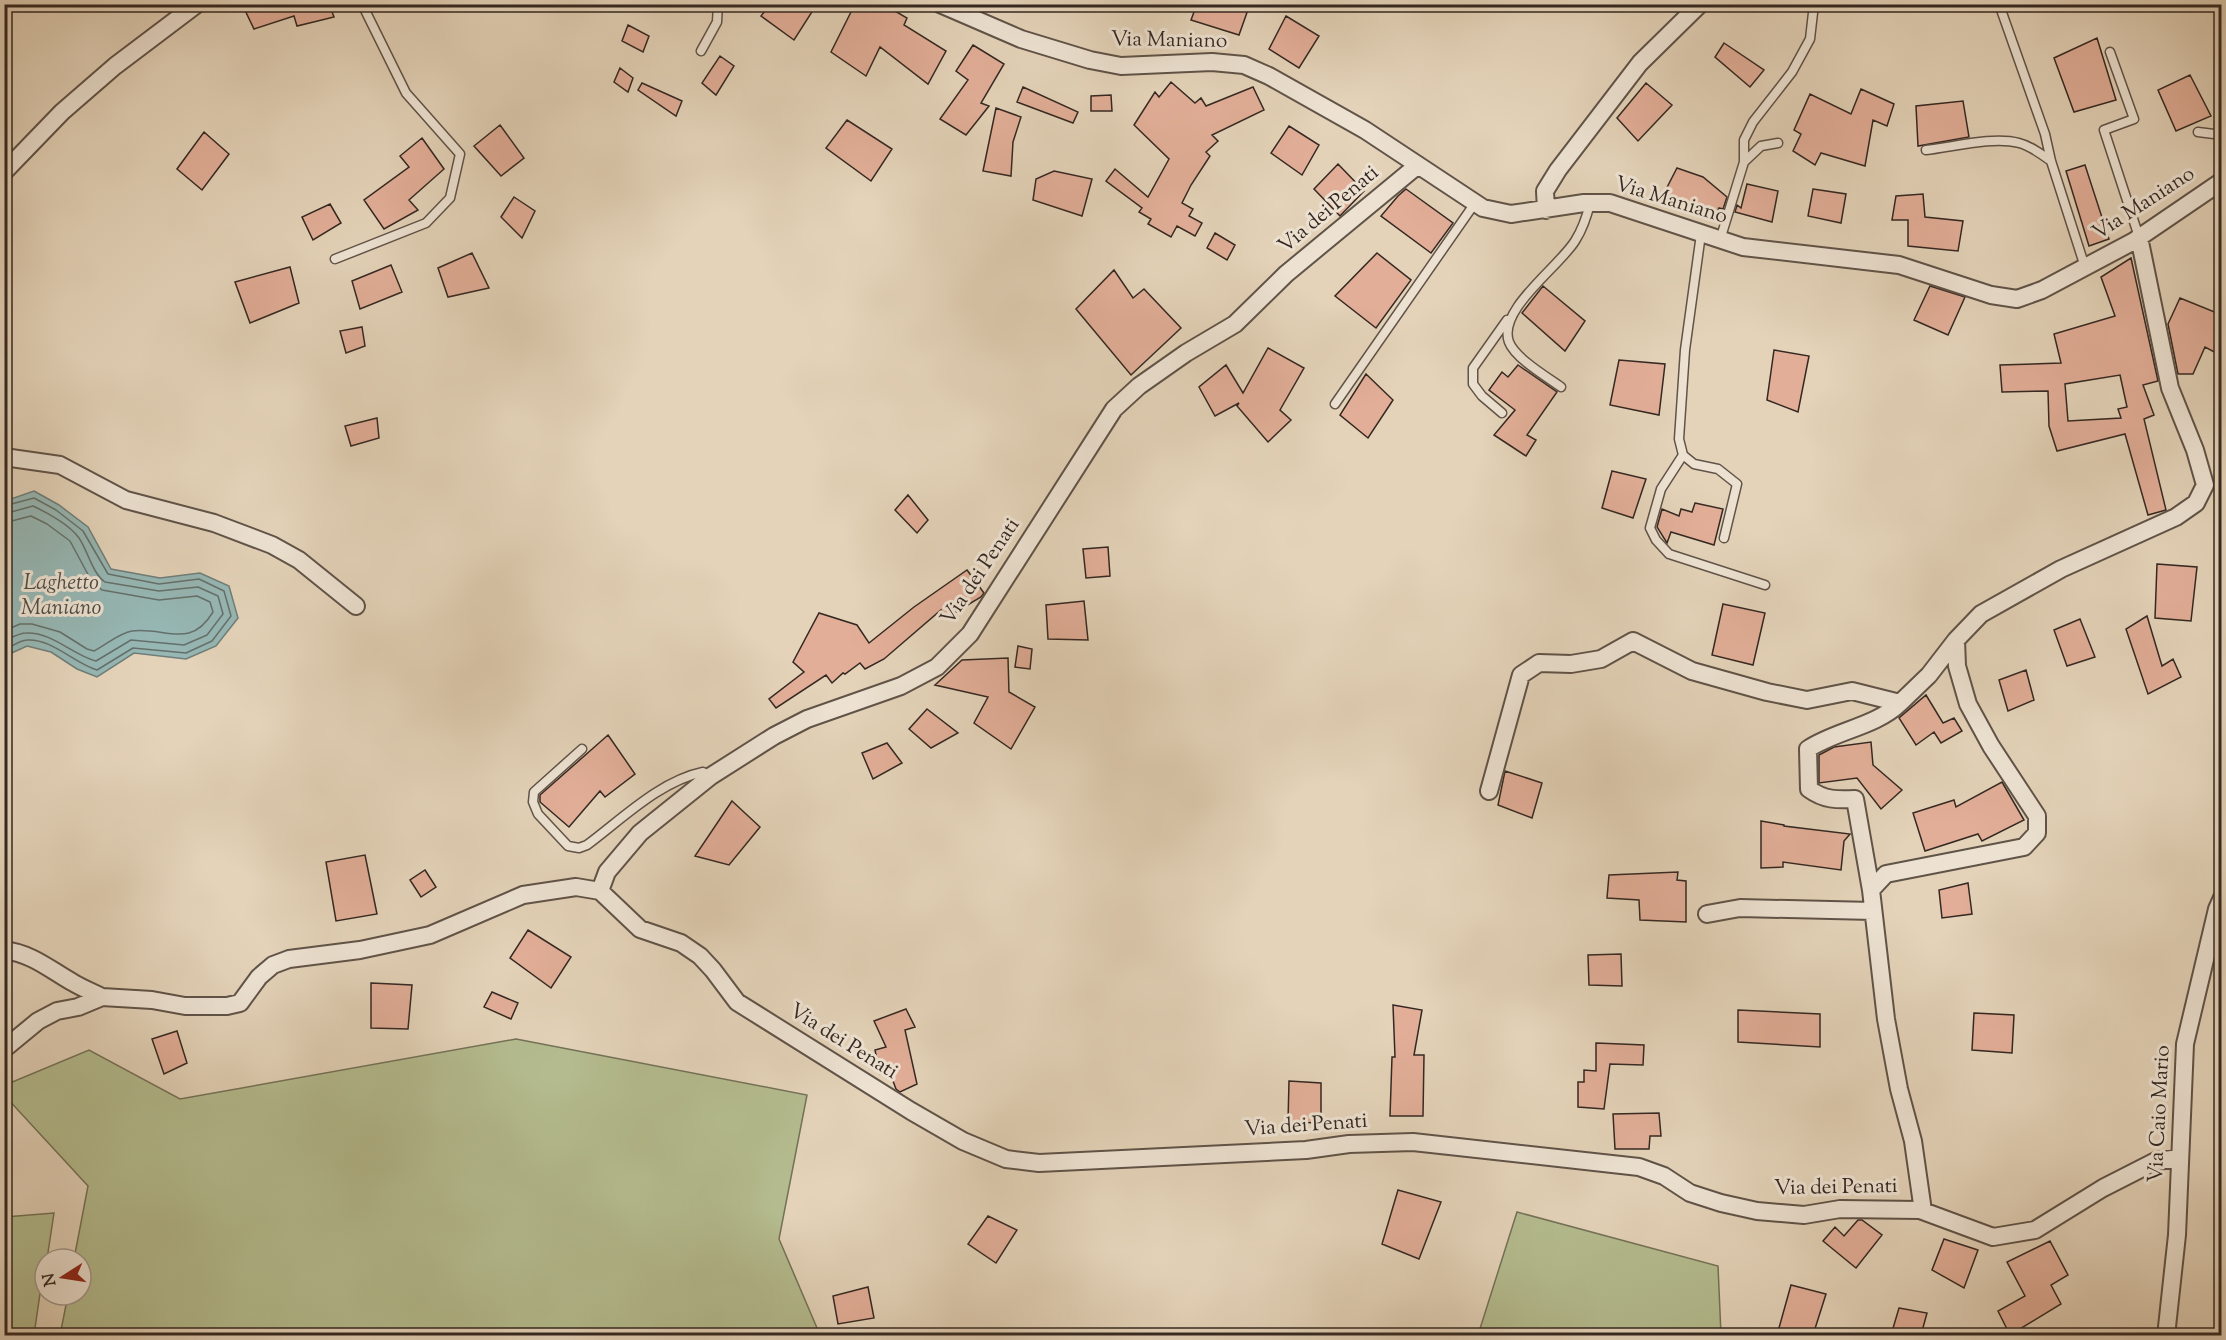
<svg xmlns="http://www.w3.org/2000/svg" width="2226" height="1340" font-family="'Sorts Mill Goudy',serif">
	<rect width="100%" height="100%" fill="#e4d3b9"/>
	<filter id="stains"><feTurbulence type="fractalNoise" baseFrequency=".00333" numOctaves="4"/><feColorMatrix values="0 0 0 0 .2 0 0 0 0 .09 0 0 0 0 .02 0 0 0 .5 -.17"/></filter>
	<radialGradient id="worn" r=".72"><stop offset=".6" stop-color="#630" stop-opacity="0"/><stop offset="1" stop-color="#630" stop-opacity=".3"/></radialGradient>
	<!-- green -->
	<path fill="#b4bc8f" stroke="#747258" stroke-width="1.5" d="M 516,1039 L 807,1095 L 779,1239 L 820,1335 L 60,1335 L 68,1295 L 81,1295 L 81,1259 L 74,1259 L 88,1186 L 5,1096 L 5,1085 L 89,1050 L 180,1099 Z
		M 1517,1212 L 1718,1266 L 1721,1335 L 1478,1335 Z
		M 54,1213 L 47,1259 L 45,1259 L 34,1335 L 5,1335 L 5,1217 Z"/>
	<!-- water -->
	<path fill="#96b7b4" stroke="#6f7e7a" stroke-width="1.5" d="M 34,491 L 59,505 L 88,527 L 111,569 L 160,578 L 200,573 L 229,586 L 238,618 L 216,646 L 186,659 L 134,653 L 97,677 L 77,669 L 51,652 L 27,646 L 5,656 L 5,501 Z"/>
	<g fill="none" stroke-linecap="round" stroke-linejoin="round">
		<!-- shore -->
		<path stroke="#65706b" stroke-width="1.5" d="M 4,506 L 34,498 L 56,510 L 83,531 L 108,574 L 159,584 L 199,579 L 224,591 L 231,616 L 212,641 L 186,653 L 133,648 L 97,670 C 74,663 51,638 27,640 C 20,640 11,647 4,650
			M 4,514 L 33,506 C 46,512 70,525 79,538 C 88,551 92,573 105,582 L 159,591 L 198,587 L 218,596 L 223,614 L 207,635 L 184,645 L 131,640 L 96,661 C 72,655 53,632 26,633 C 19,633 11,638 4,641
			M 4,523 L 31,516 L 47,524 L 70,541 L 91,580 L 102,590 L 159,600 L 197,596 L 210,602 L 213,612 C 190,650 166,627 132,631 C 119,633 106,645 94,651 L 87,649 L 60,632 L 32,624 L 20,624 L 4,631"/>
	</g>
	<!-- building -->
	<path fill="#e2ae98" stroke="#342822" stroke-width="1.5" fill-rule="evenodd" d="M 242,4 L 329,4 L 334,17 L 297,26 L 294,16 L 254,29 Z
		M 770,4 L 817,4 L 794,40 L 761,16 Z
		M 855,4 L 883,4 L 907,18 L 904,25 L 946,51 L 928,84 L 880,47 L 866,76 L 831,52 Z
		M 1197,4 L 1250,4 L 1239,35 L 1191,20 Z
		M 1286,16 L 1319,36 L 1299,68 L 1269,49 Z
		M 628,25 L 649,36 L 643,52 L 622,41 Z
		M 2097,38 L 2116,100 L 2074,112 L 2054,58 Z
		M 1724,43 L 1764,70 L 1750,87 L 1715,57 Z
		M 973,45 L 1004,64 L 981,103 L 989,106 L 966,135 L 940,119 L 968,80 L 956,71 Z
		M 720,56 L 734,66 L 716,95 L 702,83 Z
		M 620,68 L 633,78 L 628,92 L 614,82 Z
		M 2190,75 L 2211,116 L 2176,131 L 2158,90 Z
		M 1171,82 L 1195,103 L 1201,98 L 1206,106 L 1253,87 L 1264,110 L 1212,135 L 1218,141 L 1206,152 L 1210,156 L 1191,185 L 1182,203 L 1193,209 L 1189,216 L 1202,223 L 1195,236 L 1177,226 L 1171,237 L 1148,224 L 1151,219 L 1139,212 L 1142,208 L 1106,181 L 1115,169 L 1148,197 L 1169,159 L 1134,125 L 1155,92 L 1159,97 Z
		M 642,83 L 682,101 L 676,116 L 638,90 Z
		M 1646,83 L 1672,105 L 1638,141 L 1617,118 Z
		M 1023,87 L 1078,112 L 1073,123 L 1017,102 Z
		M 1861,89 L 1894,104 L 1887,126 L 1873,120 L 1865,166 L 1821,153 L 1815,165 L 1793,151 L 1801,134 L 1794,130 L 1810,94 L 1851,114 Z
		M 1111,95 L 1112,111 L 1091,111 L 1091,96 Z
		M 1963,101 L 1969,137 L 1918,146 L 1916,106 Z
		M 996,108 L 1021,117 L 1013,142 L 1011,176 L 983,171 Z
		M 847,120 L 892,149 L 871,181 L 826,148 Z
		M 500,125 L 524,158 L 501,176 L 474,146 Z
		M 1289,126 L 1319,145 L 1302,175 L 1271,153 Z
		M 204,132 L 229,154 L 202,190 L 177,169 Z
		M 422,138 L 444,169 L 409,200 L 418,210 L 384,229 L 364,200 L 409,167 L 400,156 Z
		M 1338,164 L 1364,191 L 1340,216 L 1314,189 Z
		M 2085,165 L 2109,239 L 2089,246 L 2066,171 Z
		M 1677,168 L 1703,177 L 1727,197 L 1723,209 L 1719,208 L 1714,220 L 1661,199 Z
		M 1054,171 L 1092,179 L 1082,216 L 1033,200 L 1036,179 Z
		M 1747,184 L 1778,191 L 1772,222 L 1735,212 L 1737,205 L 1741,208 Z
		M 1406,189 L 1453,223 L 1431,253 L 1381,216 L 1398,196 Z
		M 1813,189 L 1846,194 L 1841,223 L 1808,216 Z
		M 1923,194 L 1925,217 L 1963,221 L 1958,251 L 1908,246 L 1908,220 L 1892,220 L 1896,196 Z
		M 514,197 L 535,211 L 522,238 L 501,217 Z
		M 330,204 L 341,223 L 313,240 L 302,217 Z
		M 1215,233 L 1235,245 L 1227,260 L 1207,248 Z
		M 472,253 L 489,288 L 448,297 L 438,268 Z
		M 1377,253 L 1411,280 L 1376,328 L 1335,296 Z
		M 2131,258 L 2158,381 L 2143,385 L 2154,415 L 2144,419 L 2166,510 L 2148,515 L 2125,434 L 2057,451 L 2049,426 L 2048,391 L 2002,392 L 2000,365 L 2061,363 L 2054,334 L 2115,316 L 2101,277 ZM 2120,375 L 2127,407 L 2118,409 L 2121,418 L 2068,421 L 2065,384 Z
		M 391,265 L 402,292 L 360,309 L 352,281 Z
		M 290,267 L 299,303 L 250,323 L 235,282 Z
		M 1114,270 L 1133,298 L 1144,289 L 1181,328 L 1131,375 L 1076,309 Z
		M 1543,286 L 1585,321 L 1565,351 L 1522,313 Z
		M 1930,286 L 1965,297 L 1948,335 L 1914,320 Z
		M 2180,298 L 2222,315 L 2222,356 L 2205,347 L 2193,374 L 2178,374 L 2168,324 Z
		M 362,327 L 365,346 L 346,353 L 340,331 Z
		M 1268,348 L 1304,368 L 1280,410 L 1291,420 L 1268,442 L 1237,406 L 1239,403 L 1215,416 L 1199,387 L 1226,365 L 1243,393 Z
		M 1774,350 L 1809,356 L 1798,412 L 1767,400 Z
		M 1619,360 L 1665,364 L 1659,415 L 1610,405 Z
		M 1518,365 L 1557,392 L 1527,435 L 1536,440 L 1526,456 L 1494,435 L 1515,410 L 1489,390 L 1502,372 L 1508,377 Z
		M 1366,374 L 1393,400 L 1368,438 L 1340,415 Z
		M 377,418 L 379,438 L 351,446 L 345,426 Z
		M 1612,471 L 1646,479 L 1633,518 L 1602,508 Z
		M 908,495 L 928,520 L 917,533 L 895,510 Z
		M 1695,503 L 1723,509 L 1714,545 L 1671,532 L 1667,543 L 1657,527 L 1662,509 L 1679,516 L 1681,509 L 1692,512 Z
		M 1108,547 L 1110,576 L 1086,578 L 1083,549 Z
		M 2157,564 L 2197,567 L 2191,621 L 2155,618 Z
		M 967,570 L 984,593 L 981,597 L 946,618 L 941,610 L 884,659 L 865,669 L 860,663 L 845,674 L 843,673 L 832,683 L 826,675 L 776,708 L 769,699 L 804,672 L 793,662 L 819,613 L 857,625 L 869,643 L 914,607 Z
		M 1084,601 L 1088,640 L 1048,639 L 1046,605 Z
		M 1723,604 L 1765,613 L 1753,665 L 1712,655 Z
		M 2147,616 L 2162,666 L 2173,659 L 2181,677 L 2148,694 L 2126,629 Z
		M 2080,619 L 2095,657 L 2067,666 L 2054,630 Z
		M 1018,646 L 1032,649 L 1030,669 L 1015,667 Z
		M 1008,658 L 1009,692 L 1035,707 L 1011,749 L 974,723 L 988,697 L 935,685 L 962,660 Z
		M 2026,670 L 2034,700 L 2008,711 L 1999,680 Z
		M 1926,695 L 1943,723 L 1954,718 L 1962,731 L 1941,743 L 1934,732 L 1916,745 L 1899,718 Z
		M 927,709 L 958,733 L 931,748 L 909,729 Z
		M 608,735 L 635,774 L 605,797 L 600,791 L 569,827 L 540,802 L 540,795 Z
		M 1871,742 L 1873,765 L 1902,790 L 1881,809 L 1857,778 L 1819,783 L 1819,755 L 1834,747 Z
		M 887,743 L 902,763 L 873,779 L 862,753 Z
		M 1505,771 L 1542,783 L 1532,818 L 1498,805 Z
		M 2002,782 L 2024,820 L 1982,841 L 1978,834 L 1925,851 L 1913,813 L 1954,800 L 1956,807 Z
		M 732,801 L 760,827 L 729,865 L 695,856 Z
		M 1761,821 L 1784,825 L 1784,826 L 1850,834 L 1844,841 L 1841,870 L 1783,862 L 1783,867 L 1761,868 Z
		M 365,855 L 377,914 L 336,921 L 326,862 Z
		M 425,870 L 436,887 L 421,897 L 410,880 Z
		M 1678,872 L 1677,880 L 1686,881 L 1686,922 L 1640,920 L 1639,900 L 1607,898 L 1609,875 Z
		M 1968,883 L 1972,914 L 1942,918 L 1939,890 Z
		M 528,930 L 571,957 L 551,988 L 510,958 Z
		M 1621,954 L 1622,986 L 1589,985 L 1588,955 Z
		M 371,983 L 412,985 L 408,1029 L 371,1028 Z
		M 492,992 L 518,1003 L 511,1019 L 484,1007 Z
		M 1393,1005 L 1422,1010 L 1414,1055 L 1424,1055 L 1423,1116 L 1390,1116 L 1392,1057 L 1395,1057 Z
		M 906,1009 L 915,1027 L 905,1030 L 917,1084 L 900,1092 L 896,1089 L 890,1073 L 880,1074 L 875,1050 L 886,1047 L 874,1021 Z
		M 1738,1010 L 1820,1014 L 1820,1047 L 1738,1042 Z
		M 1974,1013 L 2014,1015 L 2012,1053 L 1972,1050 Z
		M 177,1031 L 187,1063 L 164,1074 L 152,1039 Z
		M 1596,1043 L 1644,1045 L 1643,1065 L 1610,1064 L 1604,1109 L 1578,1107 L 1578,1082 L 1584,1082 L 1584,1070 L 1596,1071 Z
		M 1289,1081 L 1321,1083 L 1321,1123 L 1288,1122 Z
		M 1659,1113 L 1661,1136 L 1650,1136 L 1649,1149 L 1615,1149 L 1613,1114 Z
		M 1398,1190 L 1441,1202 L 1419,1259 L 1382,1244 Z
		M 988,1216 L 1017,1230 L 996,1263 L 968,1244 Z
		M 1858,1220 L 1862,1220 L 1882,1235 L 1856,1268 L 1823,1241 L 1835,1227 L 1844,1236 Z
		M 1944,1239 L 1978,1250 L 1964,1288 L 1932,1270 Z
		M 2050,1241 L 2068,1275 L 2051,1285 L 2061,1304 L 2010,1335 L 1998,1311 L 2025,1296 L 2007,1262 Z
		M 1791,1285 L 1826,1294 L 1813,1335 L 1777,1335 Z
		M 868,1287 L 874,1318 L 838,1324 L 833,1296 Z
		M 1899,1308 L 1927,1313 L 1921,1335 L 1891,1335 Z"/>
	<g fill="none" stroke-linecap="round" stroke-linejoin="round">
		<defs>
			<path id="service" d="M 1999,4 L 2045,134 L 2051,161 L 2085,267
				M 701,51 L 717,22 L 718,4
				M 2110,52 L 2134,119 L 2104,130 L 2139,237
				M 2198,132 L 2222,135
				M 1926,150 C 1953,147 1993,136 2019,143 C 2031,146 2041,154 2051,161
				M 1744,162 L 1761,146 L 1778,143
				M 1701,234 L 1685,350 L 1679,439 L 1683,455 L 1694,464 L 1718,469 L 1737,484 L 1724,538
				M 1720,240 L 1744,162 L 1744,140 L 1753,122 L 1792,72 L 1810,39 L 1814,4
				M 335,259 L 426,223 L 450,198 L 460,154 L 406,93 L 362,4
				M 1561,387 C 1547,377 1515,358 1509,342 C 1497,310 1559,267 1575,241 C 1582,230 1587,216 1590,203
				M 1335,404 L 1475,203
				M 1502,413 L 1482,396 L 1473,384 L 1473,368 L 1507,320
				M 1683,455 L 1661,489 L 1650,528 L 1656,540 L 1669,554 L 1765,585
				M 582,749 L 534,792 L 533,802 L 538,814 L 568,846 L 579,848 L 587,845 C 622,819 660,781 703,772 L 710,776"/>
			<path id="minor" d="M 940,4 L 1021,39 L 1090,60 L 1121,66 L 1212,62 L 1244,65 L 1269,76 L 1365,130 L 1483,208 L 1511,214 L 1584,203 L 1610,203 L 1743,247 L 1899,265 L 1991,295 L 2017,299 L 2042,290 L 2134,241 L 2222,181
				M 1418,165 L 1286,274 L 1235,324 L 1186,353 L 1139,386 L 1114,409 L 970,634 L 937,667 L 901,686 L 807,719 L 774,736 L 711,776 L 640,833 L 607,872 L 600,891 L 640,929 L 681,943 L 700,956 L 713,970 L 737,1002 L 911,1111 L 963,1141 L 1006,1159 L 1039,1163 L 1306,1150 L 1349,1144 L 1413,1142 L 1639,1167 L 1664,1176 L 1690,1193 L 1721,1203 L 1757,1211 L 1804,1215 L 1840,1209 L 1920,1210 L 1993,1237 L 2035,1230 L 2103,1188 L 2156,1161 L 2180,1158
				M 4,172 L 62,112 L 115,66 L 197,4
				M 1546,210 L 1545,191 L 1558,170 L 1640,63 L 1700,4
				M 4,457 L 60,465 L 126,500 L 214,523 L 272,545 L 299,560 L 356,606
				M 1900,703 L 1929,675 L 1956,640
				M 1489,791 L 1521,675 L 1539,663 L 1571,664 L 1601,659 L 1633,641 L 1692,671 L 1767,692 L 1807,700 L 1852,691 L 1900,703 C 1875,727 1837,730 1808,749 L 1809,789 C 1824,800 1837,800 1855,799 L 1871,890
				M 1707,914 L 1740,908 L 1873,911
				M 4,950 C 33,954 49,969 72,982 C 82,988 92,992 102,997
				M 4,1049 L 38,1021 L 57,1011 L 78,1007 L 102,997 L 152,1000 L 185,1006 L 227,1006 L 240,1003 L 259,977 L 273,965 L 289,959 L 360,950 L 430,935 L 523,895 L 576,887 L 600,891
				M 1923,1211 L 1913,1141 L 1899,1089 L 1886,1019 L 1871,890 L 1886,874 L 2024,847 L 2037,833 L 2037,816 L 1991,746 L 1968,704 L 1957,666 L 1956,640 L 1981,614 L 2061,569 L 2176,517 L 2196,503 L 2205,485 L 2195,450 L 2170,388 L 2139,237
				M 2166,1336 L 2177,1235 L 2185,1044 L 2217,909 L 2222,898"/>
		</defs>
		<!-- service casing -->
		<use href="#service" stroke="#605348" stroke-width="11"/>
		<!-- minor casing -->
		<use href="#minor" stroke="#605348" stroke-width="20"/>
		<!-- service -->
		<use href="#service" stroke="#ede2d2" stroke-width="8"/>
		<!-- minor -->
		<use href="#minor" stroke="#ede2d2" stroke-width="16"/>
	</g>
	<g text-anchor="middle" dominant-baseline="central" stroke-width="6" stroke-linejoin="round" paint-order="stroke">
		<!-- street labels -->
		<g font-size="21" fill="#342822" stroke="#ede2d2">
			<text transform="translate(1169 41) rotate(1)">Via Maniano</text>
			<text transform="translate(1671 201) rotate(17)">Via Maniano</text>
			<text transform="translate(2144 204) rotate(-33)">Via Maniano</text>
			<text transform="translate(1329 210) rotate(-40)">Via dei Penati</text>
			<text transform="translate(981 572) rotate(-56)">Via dei Penati</text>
			<text transform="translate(843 1042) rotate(32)">Via dei Penati</text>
			<text transform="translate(2160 1114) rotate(-87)">Via Caio Mario</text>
			<text transform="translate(1306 1126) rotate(-4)">Via dei Penati</text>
			<text transform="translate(1836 1188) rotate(-1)">Via dei Penati</text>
		</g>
		<!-- water labels -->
		<g font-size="22" font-style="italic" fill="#4c4c46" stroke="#ede2d2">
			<text x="61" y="584">Laghetto<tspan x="61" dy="25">Maniano</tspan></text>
		</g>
	</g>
	<!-- margin -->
	<rect width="2226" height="1340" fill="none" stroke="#e4d3b9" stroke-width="24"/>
	<rect x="6" y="6" width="2214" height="1328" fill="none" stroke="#342822" stroke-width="3"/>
	<rect x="12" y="12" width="2202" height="1316" fill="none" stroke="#342822" stroke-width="1.5"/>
	<!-- north arrow -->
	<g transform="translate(63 1277) rotate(258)"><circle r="28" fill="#ede2d2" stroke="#a3988c" stroke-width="1.5"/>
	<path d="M0-4.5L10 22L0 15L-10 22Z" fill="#8f2418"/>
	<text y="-9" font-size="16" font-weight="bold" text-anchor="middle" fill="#342822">N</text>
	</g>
	<rect width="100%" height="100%" filter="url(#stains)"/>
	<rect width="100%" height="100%" fill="url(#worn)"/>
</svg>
